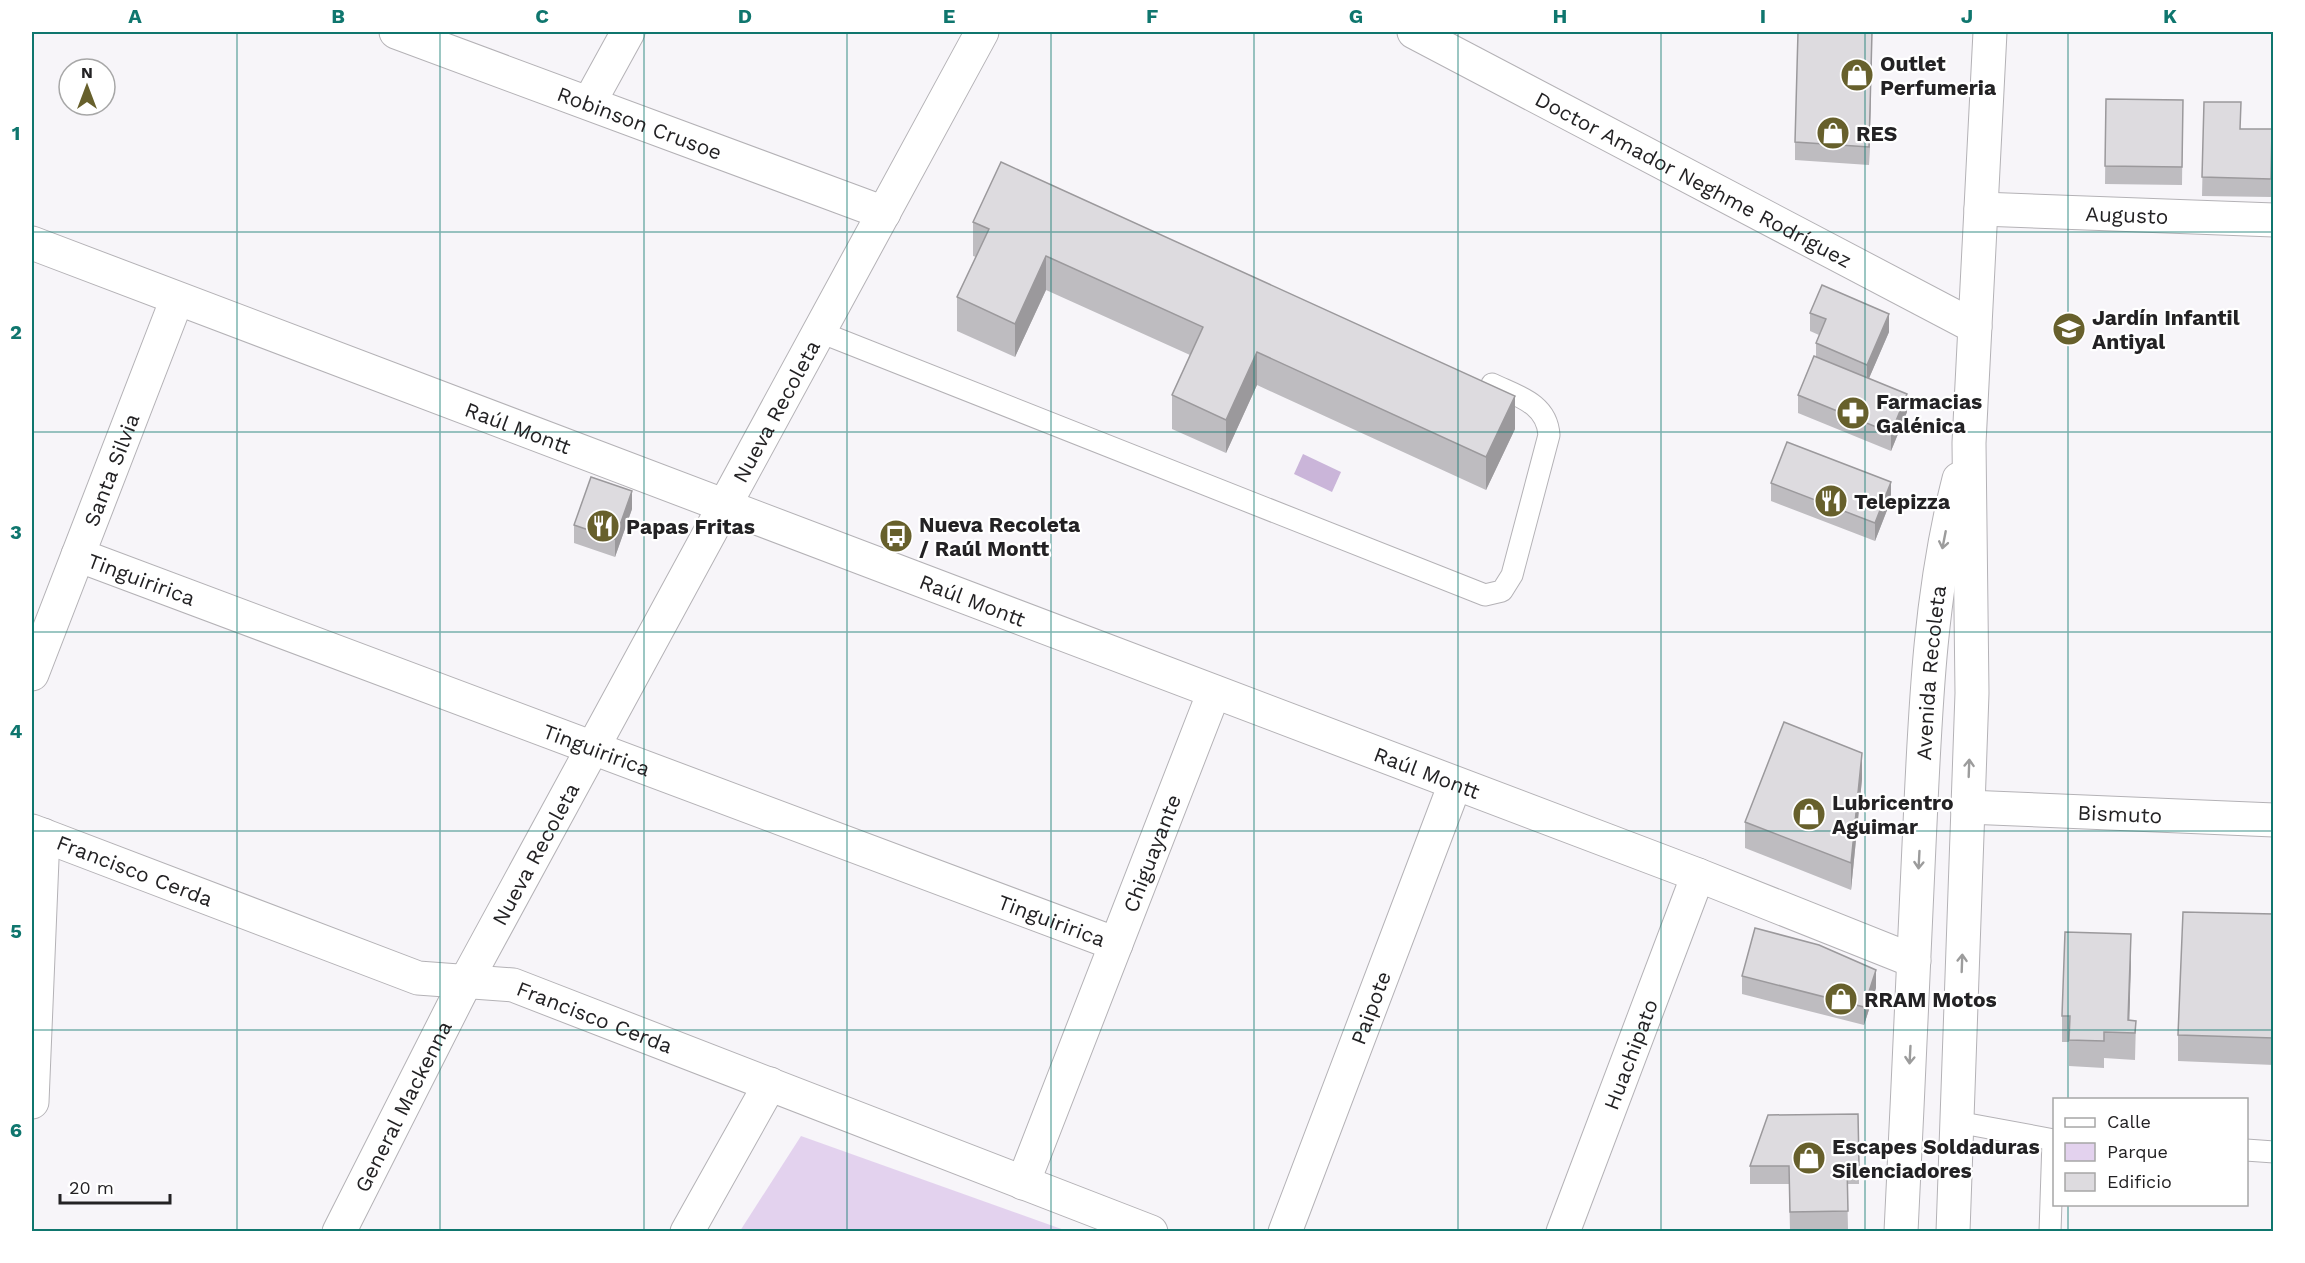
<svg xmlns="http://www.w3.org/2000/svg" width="2305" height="1263" font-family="'Work Sans',sans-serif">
	<rect width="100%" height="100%" fill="#f7f5f9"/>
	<!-- green -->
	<path fill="#e3d2ee" d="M 801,1136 L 1067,1231 L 740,1231 Z"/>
	<!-- water -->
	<path fill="#cab5d9" d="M 1303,454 L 1341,472 L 1332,492 L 1294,474 Z"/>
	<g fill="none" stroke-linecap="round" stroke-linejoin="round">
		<defs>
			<path id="lane" d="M 820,332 L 1485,595 L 1502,591 L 1512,575 L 1549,435 C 1547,403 1517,396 1492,384
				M 1957,1122 L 2054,1140
				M 2246,1150 L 2274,1152
				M 2050,1232 L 2053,1140"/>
			<g id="street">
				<path id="s1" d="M 396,32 L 884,213"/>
				<path id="s2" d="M 1414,32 L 1975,327"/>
				<path d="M 589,103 L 628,32"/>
				<path id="s3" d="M 1981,209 L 2274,220"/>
				<path id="s4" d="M 32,243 L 1698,875 L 1914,961"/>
				<path id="s5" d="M 78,555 L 1116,944"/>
				<path id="s6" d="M 32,674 L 177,299"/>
				<path id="s7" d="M 1967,807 L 2274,820"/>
				<path id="s8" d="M 32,831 L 418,978 L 513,985 L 1151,1232"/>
				<path d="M 32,1102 L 43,835"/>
				<path id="s9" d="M 1023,1183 L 1214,692"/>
				<path id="s10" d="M 339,1232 L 466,981 L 982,32"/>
				<path d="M 687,1232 L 770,1084"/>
				<path id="s11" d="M 1285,1232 L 1455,784"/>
				<path id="s12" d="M 1563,1232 L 1698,875"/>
			</g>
			<g id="primary">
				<path id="s13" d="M 1901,1232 C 1907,1103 1914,974 1919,845 C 1925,721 1928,600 1959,479"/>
				<path d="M 1953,1232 L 1972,693 L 1969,443 L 1990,32"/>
			</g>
		</defs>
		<!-- lane casing -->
		<use href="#lane" stroke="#b4b2b6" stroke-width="23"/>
		<!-- street casing -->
		<use href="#street" stroke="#b4b2b6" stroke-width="35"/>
		<!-- primary casing -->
		<use href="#primary" stroke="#b4b2b6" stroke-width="35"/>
		<!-- lane -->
		<use href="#lane" stroke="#fff" stroke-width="21"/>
		<!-- street -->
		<use href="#street" stroke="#fff" stroke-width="33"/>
		<!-- primary -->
		<use href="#primary" stroke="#fff" stroke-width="33"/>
	</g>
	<!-- wall -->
	<path fill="#bebcc0" d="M 1913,32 L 1931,32 L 1931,34 L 1913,34 Z
		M 1872,48 L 1869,165 L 1795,160 L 1795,142 Z
		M 2106,99 L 2183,100 L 2182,185 L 2105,184 Z
		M 2204,102 L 2241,129 L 2272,129 L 2271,197 L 2202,196 Z
		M 973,222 L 1515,429 L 1486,490 L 1257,385 L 1226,453 L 1172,429 L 1172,395 L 1190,355 L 1046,290 L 1015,357 L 957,331 L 957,297 L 976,257 L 973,256 Z
		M 1810,313 L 1889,332 L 1869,378 L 1907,412 L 1891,451 L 1798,413 L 1798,395 L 1816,356 L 1816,343 L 1819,335 L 1810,331 Z
		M 1771,483 L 1891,500 L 1875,541 L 1771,501 Z
		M 632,509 L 615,557 L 574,543 L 574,525 Z
		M 1862,779 L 1851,890 L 1745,848 L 1745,822 Z
		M 2274,914 L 2274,1065 L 2178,1061 L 2178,1035 Z
		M 2131,960 L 2129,1021 L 2136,1021 L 2135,1060 L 2104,1058 L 2104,1068 L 2069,1066 L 2069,1042 L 2062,1042 L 2062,1016 Z
		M 1742,976 L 1876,988 L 1864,1025 L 1742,994 Z
		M 1858,1114 L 1859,1184 L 1847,1184 L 1848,1229 L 1790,1231 L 1789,1184 L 1750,1184 L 1750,1166 Z"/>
	<!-- shaded-wall -->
	<path fill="#9b999c" d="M 1872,32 L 1872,48 L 1869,165 L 1869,147 Z
		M 1046,256 L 1046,290 L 1015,357 L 1015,324 Z
		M 1889,314 L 1889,332 L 1867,383 L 1867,365 Z
		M 1257,352 L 1257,385 L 1226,453 L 1226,420 Z
		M 1907,394 L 1907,412 L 1891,451 L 1891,433 Z
		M 1515,396 L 1515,429 L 1486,490 L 1486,457 Z
		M 1891,482 L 1891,500 L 1875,541 L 1875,523 Z
		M 632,491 L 632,509 L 615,557 L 615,539 Z
		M 1862,753 L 1862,779 L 1851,890 L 1851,863 Z
		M 2131,934 L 2131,960 L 2129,1033 L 2128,1033 Z
		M 1876,970 L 1876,988 L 1864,1025 L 1864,1007 Z"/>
	<!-- building -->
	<path fill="#dddbdf" stroke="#9b999c" stroke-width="1.5" d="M 1798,32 L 1872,32 L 1869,147 L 1795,142 Z
		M 2106,99 L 2183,100 L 2182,167 L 2105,166 Z
		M 2204,102 L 2241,102 L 2240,129 L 2272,129 L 2271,179 L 2202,177 Z
		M 1001,162 L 1515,396 L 1486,457 L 1257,352 L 1226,420 L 1172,395 L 1203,327 L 1046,256 L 1015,324 L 957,297 L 989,229 L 973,222 Z
		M 1822,285 L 1889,314 L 1867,365 L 1816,343 L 1826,319 L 1810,313 Z
		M 1814,356 L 1907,394 L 1891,433 L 1798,395 Z
		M 1787,442 L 1891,482 L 1875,523 L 1771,483 Z
		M 591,477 L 632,491 L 615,539 L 574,525 Z
		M 1784,722 L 1862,753 L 1851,863 L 1745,822 Z
		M 2183,912 L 2274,914 L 2274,1038 L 2178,1035 Z
		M 1755,928 L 1819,945 L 1876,970 L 1864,1007 L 1742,976 Z
		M 2065,932 L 2131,934 L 2128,1020 L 2136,1021 L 2135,1033 L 2104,1032 L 2104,1041 L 2069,1040 L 2070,1016 L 2062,1016 Z
		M 1858,1114 L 1859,1165 L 1847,1166 L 1848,1211 L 1790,1212 L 1789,1166 L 1750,1166 L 1768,1115 Z"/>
	<!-- one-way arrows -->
	<defs><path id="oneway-shaft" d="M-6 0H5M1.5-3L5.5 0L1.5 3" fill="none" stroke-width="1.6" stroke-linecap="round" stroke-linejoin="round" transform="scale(1.5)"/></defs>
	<g stroke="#9c9c9c">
		<use href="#oneway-shaft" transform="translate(1944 540) rotate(101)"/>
		<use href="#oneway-shaft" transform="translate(1969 768) rotate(-88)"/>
		<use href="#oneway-shaft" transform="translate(1919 860) rotate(93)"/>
		<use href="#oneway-shaft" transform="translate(1962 963) rotate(-88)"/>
		<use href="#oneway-shaft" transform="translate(1910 1055) rotate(93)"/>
	</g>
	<!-- grid -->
	<path fill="none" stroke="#0f766e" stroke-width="1.5" stroke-opacity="0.55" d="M 237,32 L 237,1232M 440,32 L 440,1232M 644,32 L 644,1232M 847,32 L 847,1232M 1051,32 L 1051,1232M 1254,32 L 1254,1232M 1458,32 L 1458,1232M 1661,32 L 1661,1232M 1865,32 L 1865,1232M 2068,32 L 2068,1100M 32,232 L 2274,232M 32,432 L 2274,432M 32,632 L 2274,632M 32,831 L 2274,831M 32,1030 L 2274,1030M 2068,1204 L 2068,1232"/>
	<!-- icons -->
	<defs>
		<symbol id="shop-disc" viewBox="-11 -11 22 22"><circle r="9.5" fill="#67602c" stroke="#fff"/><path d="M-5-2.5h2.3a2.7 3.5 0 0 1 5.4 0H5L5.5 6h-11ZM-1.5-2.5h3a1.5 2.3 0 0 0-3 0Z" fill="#fff"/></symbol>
		<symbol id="school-disc" viewBox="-11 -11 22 22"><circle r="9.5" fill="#67602c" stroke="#fff"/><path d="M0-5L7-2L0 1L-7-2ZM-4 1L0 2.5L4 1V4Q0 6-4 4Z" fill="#fff"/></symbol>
		<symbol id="pharmacy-disc" viewBox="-11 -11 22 22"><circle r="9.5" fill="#67602c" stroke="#fff"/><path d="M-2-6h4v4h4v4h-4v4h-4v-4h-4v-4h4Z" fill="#fff"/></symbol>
		<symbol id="restaurant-disc" viewBox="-11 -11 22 22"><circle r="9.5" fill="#67602c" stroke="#fff"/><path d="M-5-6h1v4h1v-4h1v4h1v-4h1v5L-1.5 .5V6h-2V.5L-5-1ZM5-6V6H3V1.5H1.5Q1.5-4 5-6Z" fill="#fff"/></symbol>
		<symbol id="bus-disc" viewBox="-11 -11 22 22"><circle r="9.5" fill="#67602c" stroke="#fff"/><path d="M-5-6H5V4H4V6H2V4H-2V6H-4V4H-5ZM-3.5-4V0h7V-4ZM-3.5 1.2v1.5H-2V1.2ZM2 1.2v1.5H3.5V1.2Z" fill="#fff"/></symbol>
	</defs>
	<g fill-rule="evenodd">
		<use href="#shop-disc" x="1838" y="56" width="38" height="38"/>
		<use href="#shop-disc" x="1814" y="114" width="38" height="38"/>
		<use href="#school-disc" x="2050" y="310" width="38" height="38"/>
		<use href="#pharmacy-disc" x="1834" y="394" width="38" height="38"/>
		<use href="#restaurant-disc" x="1812" y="482" width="38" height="38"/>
		<use href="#restaurant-disc" x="584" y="507" width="38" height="38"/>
		<use href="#bus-disc" x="877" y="517" width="38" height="38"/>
		<use href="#shop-disc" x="1790" y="795" width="38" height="38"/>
		<use href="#shop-disc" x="1822" y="980" width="38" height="38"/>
		<use href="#shop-disc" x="1790" y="1139" width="38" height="38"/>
	</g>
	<g text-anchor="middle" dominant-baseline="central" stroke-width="4.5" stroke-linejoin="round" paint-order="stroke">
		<!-- poi labels -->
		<g font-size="21" font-weight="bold" fill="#232224" stroke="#fff" text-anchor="start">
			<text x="1880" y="63">Outlet<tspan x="1880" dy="24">Perfumeria</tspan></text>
			<text x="1856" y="133">RES</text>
			<text x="2092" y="317">Jardín Infantil<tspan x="2092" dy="24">Antiyal</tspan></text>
			<text x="1876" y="401">Farmacias<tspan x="1876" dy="24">Galénica</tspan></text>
			<text x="1854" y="501">Telepizza</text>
			<text x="919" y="524">Nueva Recoleta<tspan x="919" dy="24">/ Raúl Montt</tspan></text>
			<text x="626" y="526">Papas Fritas</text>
			<text x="1832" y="802">Lubricentro<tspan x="1832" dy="24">Aguimar</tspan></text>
			<text x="1864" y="999">RRAM Motos</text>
			<text x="1832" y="1146">Escapes Soldaduras<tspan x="1832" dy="24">Silenciadores</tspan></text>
		</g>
		<!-- street labels -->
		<g font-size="21" fill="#232224" stroke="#fff">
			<text stroke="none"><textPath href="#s1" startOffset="260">Robinson Crusoe</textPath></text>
			<text stroke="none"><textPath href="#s2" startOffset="316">Doctor Amador Neghme Rodríguez</textPath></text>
			<text stroke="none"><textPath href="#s3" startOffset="146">Augusto</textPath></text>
			<text stroke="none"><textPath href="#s10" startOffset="930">Nueva Recoleta</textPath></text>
			<text stroke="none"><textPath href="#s4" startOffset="520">Raúl Montt</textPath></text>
			<text stroke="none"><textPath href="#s6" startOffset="219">Santa Silvia</textPath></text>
			<text stroke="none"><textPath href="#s5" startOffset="68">Tinguiririca</textPath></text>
			<text stroke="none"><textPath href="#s4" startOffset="1006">Raúl Montt</textPath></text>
			<text stroke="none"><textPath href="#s13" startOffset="560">Avenida Recoleta</textPath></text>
			<text stroke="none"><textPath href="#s5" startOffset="554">Tinguiririca</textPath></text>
			<text stroke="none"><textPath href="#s4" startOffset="1492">Raúl Montt</textPath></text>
			<text stroke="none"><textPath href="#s7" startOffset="153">Bismuto</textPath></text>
			<text stroke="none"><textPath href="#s10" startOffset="426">Nueva Recoleta</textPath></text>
			<text stroke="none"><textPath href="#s9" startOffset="354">Chiguayante</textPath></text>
			<text stroke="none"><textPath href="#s8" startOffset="110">Francisco Cerda</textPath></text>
			<text stroke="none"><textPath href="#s5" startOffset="1040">Tinguiririca</textPath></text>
			<text stroke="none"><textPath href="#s11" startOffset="240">Paipote</textPath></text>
			<text stroke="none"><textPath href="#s8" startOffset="596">Francisco Cerda</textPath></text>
			<text stroke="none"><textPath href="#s12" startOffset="190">Huachipato</textPath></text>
			<text stroke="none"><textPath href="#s10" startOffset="141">General Mackenna</textPath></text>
		</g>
	</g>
	<!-- border -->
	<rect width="2305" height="1263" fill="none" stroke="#ffffff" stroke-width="66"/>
	<!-- legend -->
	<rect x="2053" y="1098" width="195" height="108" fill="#ffffff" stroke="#a7a7a7" stroke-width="1.5"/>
	<rect x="2065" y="1118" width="30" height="9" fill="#ffffff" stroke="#a7a7a7" stroke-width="1.5"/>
	<text x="2107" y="1128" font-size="18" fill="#232224">Calle</text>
	<rect x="2065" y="1143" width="30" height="18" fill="#e3d2ee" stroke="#a7a7a7" stroke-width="1.5"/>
	<text x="2107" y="1158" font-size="18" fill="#232224">Parque</text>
	<rect x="2065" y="1173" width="30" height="18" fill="#dddbdf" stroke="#a7a7a7" stroke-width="1.5"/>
	<text x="2107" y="1188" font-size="18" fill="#232224">Edificio</text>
	<!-- north arrow -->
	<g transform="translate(87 87)"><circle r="28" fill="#ffffff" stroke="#a7a7a7" stroke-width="1.5"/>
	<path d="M0-4.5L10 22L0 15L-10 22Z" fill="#67602c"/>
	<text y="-9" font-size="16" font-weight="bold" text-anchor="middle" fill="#232224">N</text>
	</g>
	<!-- scale -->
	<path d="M60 1194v9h110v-9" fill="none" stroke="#232224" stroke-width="3"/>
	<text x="69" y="1194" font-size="18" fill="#232224" stroke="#ffffff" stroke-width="4.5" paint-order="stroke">20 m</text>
	<rect x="33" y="33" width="2239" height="1197" fill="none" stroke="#0f766e" stroke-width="2"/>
	<g font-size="20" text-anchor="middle" font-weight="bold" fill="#0f766e">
		<text x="135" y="23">A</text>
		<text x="338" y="23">B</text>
		<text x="542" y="23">C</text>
		<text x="745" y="23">D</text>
		<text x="949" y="23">E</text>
		<text x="1152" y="23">F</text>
		<text x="1356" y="23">G</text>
		<text x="1560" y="23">H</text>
		<text x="1763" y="23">I</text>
		<text x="1967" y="23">J</text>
		<text x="2170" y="23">K</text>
		<text x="16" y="140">1</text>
		<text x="16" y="339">2</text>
		<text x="16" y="539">3</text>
		<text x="16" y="738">4</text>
		<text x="16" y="938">5</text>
		<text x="16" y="1137">6</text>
	</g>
</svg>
